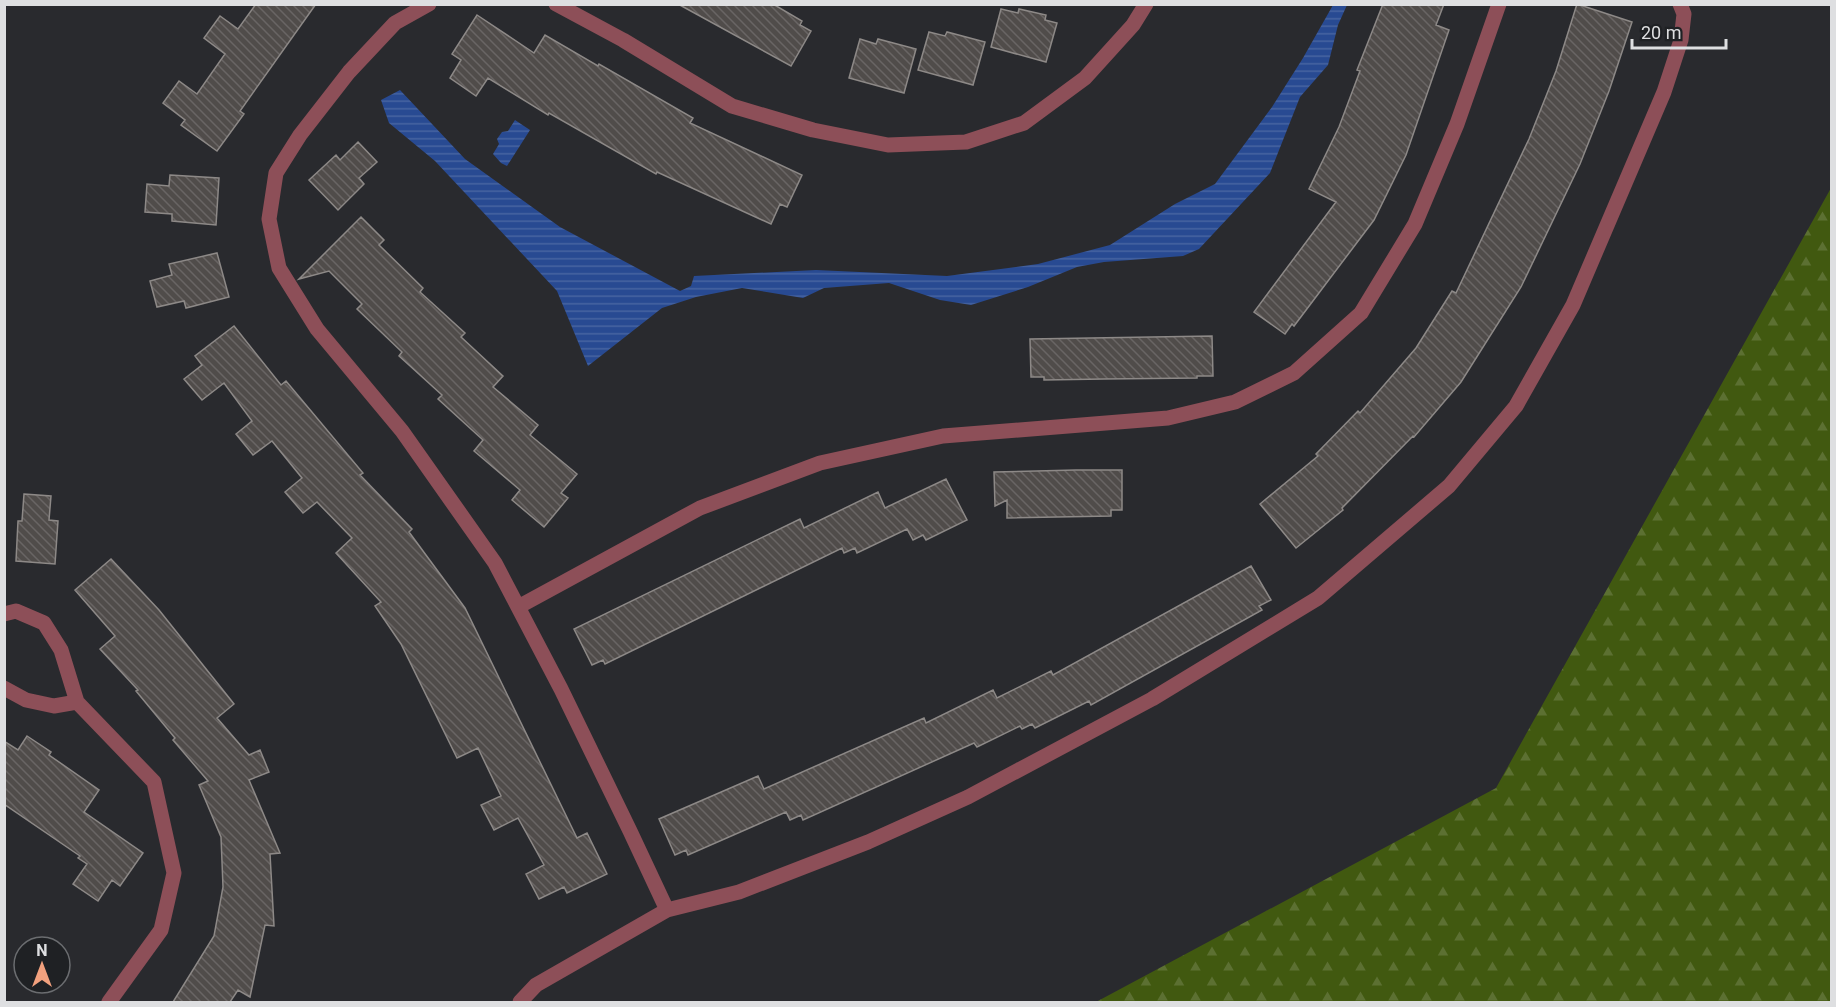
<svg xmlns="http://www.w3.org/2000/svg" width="1836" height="1007" font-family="Roboto,sans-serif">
	<defs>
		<pattern id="forest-firs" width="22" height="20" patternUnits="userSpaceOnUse" patternTransform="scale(1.5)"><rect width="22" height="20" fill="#415910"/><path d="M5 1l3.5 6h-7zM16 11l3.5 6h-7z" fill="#5c7032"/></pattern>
		<pattern id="water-rules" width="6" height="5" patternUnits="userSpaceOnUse" patternTransform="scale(1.5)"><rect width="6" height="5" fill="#284a92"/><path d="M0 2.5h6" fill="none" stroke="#4764a1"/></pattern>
		<pattern id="building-back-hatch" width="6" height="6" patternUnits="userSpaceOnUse" patternTransform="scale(1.5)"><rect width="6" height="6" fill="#504c4a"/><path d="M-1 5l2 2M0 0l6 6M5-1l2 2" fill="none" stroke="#696564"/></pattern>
	</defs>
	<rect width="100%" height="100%" fill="#292a2e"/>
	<!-- forest -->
	<path fill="url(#forest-firs)" d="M 1831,188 L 1831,1002 L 1096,1002 L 1496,788 Z"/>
	<!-- water -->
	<path fill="url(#water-rules)" d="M 1333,5 L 1347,5 L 1338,25 L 1328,65 L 1300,97 L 1270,173 L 1199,249 L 1183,256 L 1104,262 L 1077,267 L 1028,287 L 971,305 L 940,300 L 889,283 L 824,288 L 803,298 L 742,288 L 696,297 L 662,308 L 588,366 L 557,291 L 435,161 L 389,123 L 381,100 L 400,90 L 465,159 L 560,227 L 680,291 L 691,286 L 694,276 L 816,270 L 947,276 L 1038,264 L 1110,245 L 1175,204 L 1215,184 L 1272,107 L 1303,58 Z
		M 515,120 L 530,130 L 507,166 L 501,163 L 493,154 L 499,144 L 497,139 L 502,132 L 508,131 Z"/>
	<!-- building -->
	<path fill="url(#building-back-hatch)" stroke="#8d8987" stroke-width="1.5" d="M 256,4 L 316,4 L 240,111 L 244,114 L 217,151 L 181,125 L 185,120 L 163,103 L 179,81 L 197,94 L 225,54 L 204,38 L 220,16 L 238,29 Z
		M 678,4 L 773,4 L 802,21 L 800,25 L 811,31 L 791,66 Z
		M 1383,4 L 1444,4 L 1436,25 L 1449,30 L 1406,155 L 1374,220 L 1294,326 L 1292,324 L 1285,334 L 1254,312 L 1336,202 L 1309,189 L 1339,127 L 1360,71 L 1357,70 Z
		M 1577,4 L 1632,22 L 1609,91 L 1580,164 L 1521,287 L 1461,382 L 1414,437 L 1413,436 L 1342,508 L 1343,510 L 1296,548 L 1260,504 L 1318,456 L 1316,454 L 1358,411 L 1360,413 L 1416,348 L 1452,291 L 1456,293 L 1529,139 L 1556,71 Z
		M 1001,9 L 1018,13 L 1019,9 L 1046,15 L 1045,20 L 1057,23 L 1046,62 L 991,47 Z
		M 477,15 L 534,53 L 545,35 L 598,66 L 599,64 L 693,118 L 690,123 L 802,175 L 787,207 L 780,204 L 771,224 L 657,172 L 656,174 L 549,113 L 548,115 L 488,78 L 476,96 L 450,78 L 461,60 L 452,54 Z
		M 929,32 L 945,36 L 947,32 L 985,42 L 973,85 L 918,70 Z
		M 860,39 L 876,44 L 878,39 L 916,49 L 904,93 L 849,78 Z
		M 358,142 L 377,162 L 359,178 L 364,184 L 338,210 L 309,180 L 336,155 L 340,160 Z
		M 170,175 L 219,178 L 216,225 L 172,221 L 172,214 L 145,212 L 147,184 L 169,186 Z
		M 361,217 L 384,240 L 379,245 L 423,288 L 420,292 L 465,333 L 461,337 L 503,376 L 493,387 L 538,425 L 530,435 L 577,474 L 561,493 L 568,498 L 544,527 L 512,500 L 520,490 L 474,451 L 483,440 L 438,399 L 442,395 L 399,356 L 402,352 L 357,309 L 362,304 L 329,271 L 299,279 Z
		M 217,253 L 229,297 L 186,308 L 184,301 L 157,307 L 150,281 L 172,275 L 169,264 Z
		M 234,326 L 281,385 L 286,381 L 363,473 L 360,475 L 412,529 L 409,532 L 465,608 L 577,838 L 587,833 L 607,874 L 567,893 L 564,887 L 539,899 L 526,874 L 544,865 L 518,818 L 494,830 L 481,805 L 501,796 L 478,748 L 457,758 L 401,644 L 375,606 L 381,602 L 336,553 L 352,538 L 317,502 L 303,513 L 285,492 L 302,478 L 272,441 L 253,455 L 236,434 L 252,421 L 224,383 L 202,400 L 184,379 L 202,365 L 195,356 Z
		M 1212,336 L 1213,376 L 1197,376 L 1197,378 L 1104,379 L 1044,380 L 1044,377 L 1031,377 L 1030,339 Z
		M 1076,470 L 1122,470 L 1122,510 L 1111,510 L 1111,516 L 1007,518 L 1007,500 L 995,506 L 994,472 Z
		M 946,479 L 967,520 L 926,540 L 923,535 L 913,540 L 907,529 L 857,553 L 855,548 L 844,553 L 842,548 L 605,664 L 603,660 L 592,665 L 574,629 L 800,519 L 804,528 L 878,492 L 885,508 Z
		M 24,494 L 51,496 L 49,520 L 58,521 L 55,564 L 16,561 L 18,521 L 22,521 Z
		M 111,559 L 159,610 L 234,704 L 217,718 L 249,755 L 260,750 L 269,772 L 249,780 L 280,853 L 270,854 L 274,926 L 265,925 L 250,997 L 238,990 L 230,1002 L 173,1002 L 214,936 L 223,887 L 221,837 L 199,785 L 208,781 L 173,740 L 175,738 L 136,691 L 138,690 L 100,649 L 115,636 L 75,590 Z
		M 1251,566 L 1271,600 L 1259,606 L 1262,610 L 1091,705 L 1089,701 L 1035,728 L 1032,724 L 1022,729 L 1020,726 L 977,747 L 974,743 L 803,820 L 801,815 L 790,820 L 786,812 L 688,855 L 686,850 L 675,855 L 659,819 L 758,776 L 764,789 L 924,718 L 926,723 L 993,690 L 997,698 L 1051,671 L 1053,675 Z
		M 27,736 L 51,752 L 49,755 L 99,790 L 84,812 L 143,853 L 120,886 L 112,880 L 98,901 L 73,884 L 87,864 L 78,858 L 80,856 L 4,804 L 4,741 L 18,750 Z"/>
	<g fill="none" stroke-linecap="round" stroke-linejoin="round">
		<!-- street -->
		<path stroke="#8d4f58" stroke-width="15" d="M 429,4 L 395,23 L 349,72 L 300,135 L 276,173 L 269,219 L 279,268 L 317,329 L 402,431 L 495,563 L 561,689 L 630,831 L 667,910
			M 556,4 L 623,40 L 732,106 L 813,130 L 888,145 L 966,142 L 1024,123 L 1085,78 L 1133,25 L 1146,4
			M 518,607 L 700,508 L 820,463 L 943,436 L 1168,418 L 1235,402 L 1294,373 L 1361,313 L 1415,224 L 1457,124 L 1499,4
			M 4,614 L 16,611 L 44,623 L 61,650 L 77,702 L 154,782 L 174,873 L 161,930 L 109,1002
			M 4,688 L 26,700 L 54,706 L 77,702
			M 520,1002 L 536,985 L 667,910 L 739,892 L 868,842 L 968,797 L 1152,699 L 1318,598 L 1449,486 L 1516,406 L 1573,305 L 1664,92 L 1681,40 L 1684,14 L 1680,4"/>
	</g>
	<!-- border -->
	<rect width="1836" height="1007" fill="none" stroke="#dedfe1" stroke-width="12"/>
	<!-- north arrow -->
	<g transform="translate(42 965)"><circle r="28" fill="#1f2124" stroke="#6b6d70" stroke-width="1.5"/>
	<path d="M0-4.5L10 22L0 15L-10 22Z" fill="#f2a17e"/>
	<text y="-9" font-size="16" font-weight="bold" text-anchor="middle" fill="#dedfe1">N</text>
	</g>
	<!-- scale -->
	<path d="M1632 39v9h94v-9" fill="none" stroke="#dedfe1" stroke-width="3"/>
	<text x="1641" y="39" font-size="18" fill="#dedfe1" stroke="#1f2124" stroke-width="4.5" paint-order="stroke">20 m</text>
</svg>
